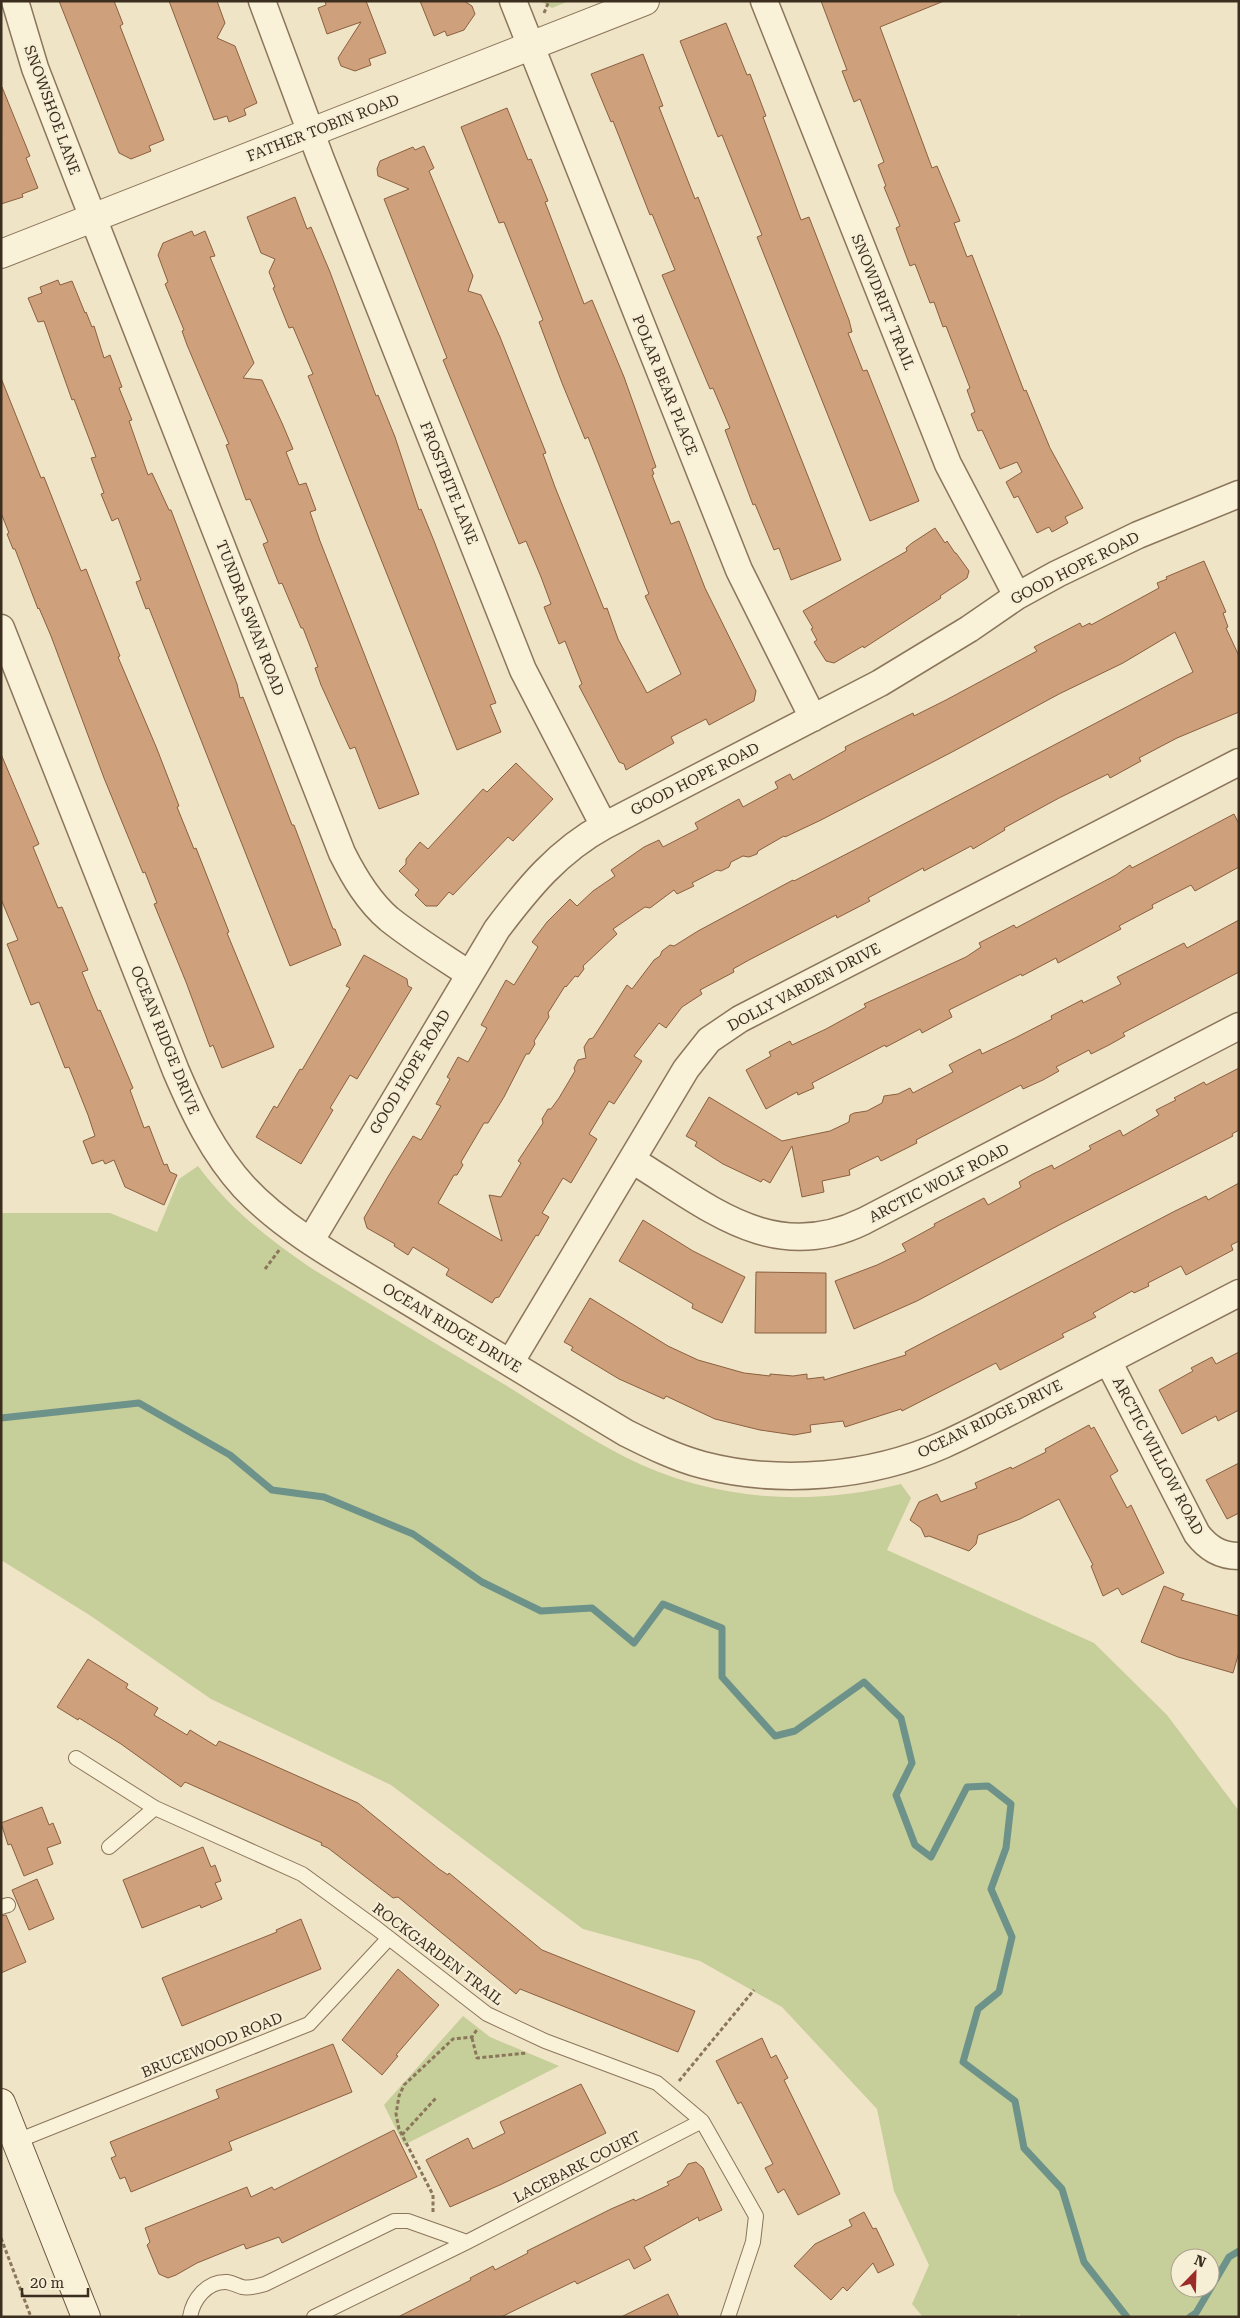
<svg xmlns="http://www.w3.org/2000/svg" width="1240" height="2318" font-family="'Roboto Serif',serif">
	<rect width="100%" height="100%" fill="#efe4c6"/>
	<!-- green -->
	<path fill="#c6ce99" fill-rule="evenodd" d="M 540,1 L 569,1 L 552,8 Z
		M 198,1166 C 230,1209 267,1238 311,1268 C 374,1307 438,1345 502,1383 C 543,1408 583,1435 625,1457 C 712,1501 808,1507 901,1484 L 911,1498 L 887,1550 L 1094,1643 L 1167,1715 L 1239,1811 L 1239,2317 L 1021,2317 L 1019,2314 L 1014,2317 L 923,2317 L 912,2304 L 929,2265 L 894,2191 L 877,2109 L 782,2007 L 700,1961 L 583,1929 L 391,1785 L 211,1699 L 91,1616 L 1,1560 L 1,1213 L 110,1213 L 157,1232 L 179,1179 ZM 1180,2258 L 1210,2258 L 1210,2288 L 1180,2288 Z
		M 463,2016 L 490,2037 L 559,2066 L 404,2145 L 384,2105 Z"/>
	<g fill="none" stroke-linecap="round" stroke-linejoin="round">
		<!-- stream -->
		<path stroke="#6d928a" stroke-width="7" d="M 1,1418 L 139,1403 L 230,1455 L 272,1490 L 324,1497 L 413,1534 L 482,1582 L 541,1611 L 592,1608 L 634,1643 L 663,1604 L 722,1628 L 722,1677 L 775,1736 L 795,1731 L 864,1682 L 901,1718 L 912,1763 L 896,1795 L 915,1845 L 931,1857 L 967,1787 L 988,1786 L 1011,1804 L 1006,1848 L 991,1889 L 1012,1937 L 999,1992 L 978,2009 L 963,2062 L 1015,2101 L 1024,2148 L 1062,2189 L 1084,2262 L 1127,2317
			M 1190,2317 L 1196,2313 L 1229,2257 L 1239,2251"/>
	</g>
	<!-- building -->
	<path fill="#cea07b" stroke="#8b6040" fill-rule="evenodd" d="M 59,1 L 114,1 L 123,24 L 120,26 L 164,140 L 149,146 L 151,151 L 131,159 L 119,153 Z
		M 169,1 L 217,1 L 225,23 L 217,38 L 235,46 L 257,103 L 244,109 L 246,115 L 229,122 L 227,116 L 214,120 Z
		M 325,1 L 366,1 L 386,53 L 369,59 L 371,65 L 355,71 L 341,66 L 338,58 L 361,22 L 327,34 L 318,8 L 326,5 Z
		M 420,1 L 464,1 L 472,6 L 475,14 L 464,30 L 447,36 L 445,31 L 434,36 Z
		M 821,1 L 944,1 L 880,27 L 932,168 L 937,166 L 960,221 L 954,223 L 967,257 L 972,255 L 1024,391 L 1026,390 L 1050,448 L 1083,508 L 1065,517 L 1068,523 L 1052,532 L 1049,527 L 1037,533 L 1018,496 L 1014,498 L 1006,482 L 1022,472 L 1017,462 L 1000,469 L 982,430 L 978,431 L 971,414 L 975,412 L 967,390 L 970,388 L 946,326 L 943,327 L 934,302 L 930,303 L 915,264 L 910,266 L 904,250 L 896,228 L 900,226 L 884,187 L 886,186 L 878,165 L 884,162 L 860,99 L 854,102 L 842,71 L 847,70 Z
		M 726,23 L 747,75 L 750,74 L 766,116 L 763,117 L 801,220 L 809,217 L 849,320 L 852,332 L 848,333 L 863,371 L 867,370 L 919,501 L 870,521 L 757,237 L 762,235 L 722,135 L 718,137 L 680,41 Z
		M 643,54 L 663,106 L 659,107 L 695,199 L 698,197 L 841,560 L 791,580 L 779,548 L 774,550 L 755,504 L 753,505 L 725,430 L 730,428 L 713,388 L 710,389 L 662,275 L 675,270 L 652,214 L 650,215 L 613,121 L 611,122 L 591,74 Z
		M 2,87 L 30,156 L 26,158 L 38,188 L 22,194 L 23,197 L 1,204 Z
		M 507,108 L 528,160 L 531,159 L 548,201 L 545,202 L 584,304 L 592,300 L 624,377 L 656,467 L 652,469 L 654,474 L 652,475 L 671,524 L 679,521 L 705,588 L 756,691 L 754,701 L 709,725 L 706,719 L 671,737 L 674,743 L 626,770 L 624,764 L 619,762 L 579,686 L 582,684 L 565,641 L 559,644 L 544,607 L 551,604 L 541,577 L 526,541 L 519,544 L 443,360 L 447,358 L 384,199 L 409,189 L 378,176 L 377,169 L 380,161 L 413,147 L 415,150 L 424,146 L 434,168 L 429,171 L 473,276 L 468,291 L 481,295 L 500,337 L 546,453 L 543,454 L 555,487 L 604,609 L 607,608 L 618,639 L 647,693 L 681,674 L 645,596 L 649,594 L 601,470 L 588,437 L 585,439 L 562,383 L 539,322 L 543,320 L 504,222 L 499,223 L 461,127 Z
		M 295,197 L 307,229 L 311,227 L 330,272 L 376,396 L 378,395 L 395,437 L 419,510 L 421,509 L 434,541 L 496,703 L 490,705 L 501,732 L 457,750 L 308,376 L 313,374 L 293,327 L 289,328 L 273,288 L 275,287 L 269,272 L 275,259 L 261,253 L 247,217 Z
		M 192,231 L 194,236 L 205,231 L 215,256 L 210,257 L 254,363 L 243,378 L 262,380 L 282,423 L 293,449 L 286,452 L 299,485 L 306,483 L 316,510 L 310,512 L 320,541 L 419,794 L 379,809 L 355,747 L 350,749 L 321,685 L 315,668 L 318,667 L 303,628 L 301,628 L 282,583 L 279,584 L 263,544 L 268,542 L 250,499 L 246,500 L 226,445 L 229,444 L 187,345 L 182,331 L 184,330 L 165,284 L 168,282 L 158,255 L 163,243 Z
		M 58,280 L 60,285 L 72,281 L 85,313 L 86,312 L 92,327 L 94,326 L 104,358 L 110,355 L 122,387 L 119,388 L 132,420 L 129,421 L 148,475 L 152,473 L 169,510 L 171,510 L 237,684 L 240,698 L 243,697 L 292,825 L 294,825 L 333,929 L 335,929 L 341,945 L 290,966 L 149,608 L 146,609 L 136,582 L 141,580 L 118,518 L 112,521 L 101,494 L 104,493 L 91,458 L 96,457 L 74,399 L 72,400 L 44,321 L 38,322 L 28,298 L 42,293 L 40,287 Z
		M 1,378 L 41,478 L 44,477 L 81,571 L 86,569 L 120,656 L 118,657 L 157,749 L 179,806 L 177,807 L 194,849 L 196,848 L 229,932 L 227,933 L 274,1047 L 222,1068 L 213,1045 L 210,1047 L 186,982 L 154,904 L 157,903 L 145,872 L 143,873 L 104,778 L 51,636 L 39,608 L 38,609 L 15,549 L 13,549 L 7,534 L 9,533 L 1,513 Z
		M 935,528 L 945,543 L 947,541 L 955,553 L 956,553 L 969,571 L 967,578 L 940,596 L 941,598 L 864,648 L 863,646 L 834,663 L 826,661 L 814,642 L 817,640 L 811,629 L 813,628 L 803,611 L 907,551 L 906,548 L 912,543 Z
		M 1204,561 L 1226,612 L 1223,613 L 1228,627 L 1226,628 L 1239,656 L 1239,712 L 1177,738 L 1139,758 L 1141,761 L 1110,778 L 1108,774 L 1059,798 L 1004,828 L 1005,830 L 973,849 L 971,846 L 924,871 L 923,868 L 868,898 L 870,901 L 837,918 L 836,915 L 749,960 L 733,969 L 734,972 L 700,990 L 702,994 L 682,1007 L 666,1028 L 659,1023 L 634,1056 L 642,1061 L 614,1104 L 609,1101 L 589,1134 L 597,1139 L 571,1183 L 563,1178 L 542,1213 L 549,1217 L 538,1236 L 536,1235 L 499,1297 L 495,1298 L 492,1303 L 446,1275 L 449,1269 L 413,1247 L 408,1255 L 394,1246 L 395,1244 L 367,1228 L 364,1218 L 389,1175 L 413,1136 L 421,1140 L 441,1106 L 436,1104 L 450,1079 L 447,1077 L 458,1057 L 468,1062 L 487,1028 L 481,1025 L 506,980 L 514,985 L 538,947 L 532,942 L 547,922 L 570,899 L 577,906 L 593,891 L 615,876 L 611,870 L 644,847 L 659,840 L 663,847 L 698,829 L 695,823 L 739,799 L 743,807 L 778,788 L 775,782 L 790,774 L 793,780 L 846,750 L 845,747 L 913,713 L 914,716 L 946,700 L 1037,651 L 1034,647 L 1080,623 L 1082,627 L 1090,623 L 1091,625 L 1159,588 L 1157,583 L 1167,579 L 1166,577 ZM 1175,632 L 1193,672 L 862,846 L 794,881 L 793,880 L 698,931 L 674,946 L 670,945 L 662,951 L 660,956 L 654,960 L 632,989 L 627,985 L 593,1038 L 589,1039 L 584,1047 L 586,1058 L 578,1060 L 574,1068 L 575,1071 L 559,1098 L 551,1109 L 548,1109 L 542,1119 L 543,1123 L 518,1161 L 521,1163 L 501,1197 L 489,1195 L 502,1241 L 438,1203 L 454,1175 L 457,1175 L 463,1165 L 461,1162 L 484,1123 L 488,1123 L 504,1097 L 526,1054 L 529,1054 L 535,1044 L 534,1041 L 549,1017 L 548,1013 L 565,986 L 566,987 L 575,976 L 578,977 L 584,969 L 583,966 L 617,934 L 613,929 L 645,907 L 650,908 L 674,890 L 677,894 L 694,886 L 692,883 L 717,870 L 721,871 L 729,867 L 731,862 L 743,856 L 749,857 L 757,854 L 758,851 L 784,836 L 785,837 L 821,820 L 954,751 L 1059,694 L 1123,663 Z
		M 1,754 L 39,844 L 33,847 L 58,908 L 62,907 L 88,970 L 82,972 L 98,1011 L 100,1010 L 133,1088 L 130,1090 L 144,1128 L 149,1126 L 164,1165 L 167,1164 L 170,1172 L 177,1175 L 164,1205 L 125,1187 L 114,1160 L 105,1164 L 103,1160 L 92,1164 L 83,1141 L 95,1136 L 88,1115 L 69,1067 L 65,1068 L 39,1002 L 31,1005 L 7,944 L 18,940 L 1,899 Z
		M 516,763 L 553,799 L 513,841 L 508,837 L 453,895 L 449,892 L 437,906 L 426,906 L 415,895 L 419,890 L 399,871 L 406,864 L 406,859 L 420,842 L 428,849 L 483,789 L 487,792 Z
		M 1234,814 L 1239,824 L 1239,867 L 1195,891 L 1191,885 L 1152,905 L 1153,908 L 1119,926 L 1121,929 L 1058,963 L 1056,958 L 1022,976 L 1021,974 L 949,1010 L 952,1017 L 922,1033 L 920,1029 L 886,1047 L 885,1045 L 812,1083 L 814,1088 L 798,1095 L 797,1092 L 766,1109 L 746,1070 L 771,1056 L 769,1052 L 790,1041 L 792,1045 L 826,1029 L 866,1007 L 864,1004 L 966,957 L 981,947 L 979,943 L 1014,925 L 1016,928 L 1116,875 L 1130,865 L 1132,868 Z
		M 1239,920 L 1239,972 L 1123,1033 L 1125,1036 L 1109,1045 L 1091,1054 L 1089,1050 L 1056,1067 L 1059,1071 L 1043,1080 L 1023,1089 L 1021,1085 L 916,1140 L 917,1143 L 881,1161 L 878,1156 L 849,1170 L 850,1175 L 822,1181 L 824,1192 L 802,1197 L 792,1146 L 770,1183 L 763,1179 L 761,1182 L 723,1164 L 695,1146 L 697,1142 L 686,1136 L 709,1097 L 782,1141 L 830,1131 L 849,1122 L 850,1115 L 854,1113 L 867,1111 L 882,1103 L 884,1096 L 898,1094 L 910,1088 L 913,1093 L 953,1072 L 949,1065 L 980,1049 L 982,1054 L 1015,1038 L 1052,1019 L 1051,1016 L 1082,1000 L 1083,1003 L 1121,984 L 1117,977 L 1184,943 L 1187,948 Z
		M 364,955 L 407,979 L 408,986 L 412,988 L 357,1079 L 350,1075 L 330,1108 L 333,1110 L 301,1164 L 256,1137 L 274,1106 L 277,1108 L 300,1069 L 302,1070 L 350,988 L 346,986 Z
		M 1239,1068 L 1239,1130 L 1232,1134 L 1233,1136 L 1061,1224 L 917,1301 L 854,1329 L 835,1281 L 877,1265 L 906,1251 L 902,1244 L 935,1226 L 934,1224 L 984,1198 L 988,1205 L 1021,1187 L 1019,1182 L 1033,1174 L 1052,1165 L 1054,1169 L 1091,1149 L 1089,1146 L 1120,1130 L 1123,1136 L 1159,1115 L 1156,1110 L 1176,1100 L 1174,1098 L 1204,1082 L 1206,1085 Z
		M 1239,1183 L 1239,1241 L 1231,1245 L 1233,1250 L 1186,1275 L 1181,1266 L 1148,1283 L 1149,1286 L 1134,1293 L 1132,1291 L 1093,1313 L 1096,1317 L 1062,1334 L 1064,1337 L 1000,1370 L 996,1363 L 902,1411 L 901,1409 L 845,1427 L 843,1421 L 810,1425 L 811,1432 L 794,1435 L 760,1430 L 715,1419 L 666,1396 L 664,1399 L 619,1379 L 571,1350 L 573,1347 L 564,1342 L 590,1298 L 668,1346 L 698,1360 L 744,1373 L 770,1376 L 770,1374 L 793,1376 L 807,1374 L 807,1379 L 824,1377 L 824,1380 L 906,1355 L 905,1352 L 1175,1211 L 1206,1196 L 1208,1200 Z
		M 643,1220 L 693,1251 L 745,1277 L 722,1323 L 692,1308 L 693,1304 L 619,1261 Z
		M 756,1272 L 826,1273 L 826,1333 L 755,1333 Z
		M 1239,1352 L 1239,1410 L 1218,1421 L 1216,1416 L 1182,1434 L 1159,1390 L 1193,1371 L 1191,1368 L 1212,1357 L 1216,1364 Z
		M 1089,1425 L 1091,1429 L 1094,1427 L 1118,1471 L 1110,1476 L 1127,1508 L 1131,1505 L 1164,1573 L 1122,1595 L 1118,1588 L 1103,1596 L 1091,1566 L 1093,1565 L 1059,1499 L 1020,1519 L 978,1535 L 976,1544 L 969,1551 L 929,1536 L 925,1537 L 921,1528 L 910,1520 L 919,1502 L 937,1494 L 941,1502 L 977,1488 L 975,1483 L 1011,1467 L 1012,1469 L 1046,1452 L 1045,1449 Z
		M 1239,1463 L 1239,1513 L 1227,1519 L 1206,1480 Z
		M 1164,1586 L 1184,1594 L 1181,1600 L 1239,1616 L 1239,1652 L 1233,1673 L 1178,1657 L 1141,1642 Z
		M 88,1659 L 128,1684 L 126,1688 L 158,1708 L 154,1715 L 187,1735 L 190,1730 L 216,1746 L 219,1741 L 358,1803 L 439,1869 L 448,1875 L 449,1873 L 542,1950 L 695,2011 L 678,2052 L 520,1989 L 516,1994 L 398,1897 L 393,1898 L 328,1848 L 321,1845 L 322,1843 L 185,1782 L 181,1787 L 121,1744 L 79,1718 L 78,1720 L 57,1707 Z
		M 42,1807 L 49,1825 L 53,1823 L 61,1843 L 47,1848 L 53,1864 L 24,1876 L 11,1844 L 8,1845 L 1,1823 Z
		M 203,1847 L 211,1867 L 215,1865 L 221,1881 L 215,1883 L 222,1899 L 201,1908 L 200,1905 L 142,1928 L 123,1880 Z
		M 37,1879 L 54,1919 L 29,1930 L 12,1890 Z
		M 6,1915 L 26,1962 L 1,1973 L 1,1916 Z
		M 301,1919 L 321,1969 L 182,2026 L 162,1978 L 277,1932 L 276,1930 Z
		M 398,1969 L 439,2005 L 396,2055 L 398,2056 L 382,2075 L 342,2040 Z
		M 762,2038 L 771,2058 L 776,2055 L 788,2078 L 784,2080 L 840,2194 L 798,2215 L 784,2189 L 778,2193 L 765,2168 L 773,2164 L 741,2102 L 738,2104 L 716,2061 Z
		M 333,2044 L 352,2092 L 229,2142 L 232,2150 L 131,2192 L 125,2177 L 120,2179 L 111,2158 L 116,2156 L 110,2142 L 219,2098 L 216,2090 Z
		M 581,2084 L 606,2133 L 502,2184 L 450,2207 L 426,2160 L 468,2138 L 473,2149 L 505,2133 L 500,2122 Z
		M 394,2130 L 417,2177 L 282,2243 L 279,2237 L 246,2249 L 244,2244 L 197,2263 L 176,2275 L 168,2278 L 159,2274 L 147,2245 L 150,2242 L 145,2228 L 247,2187 L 251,2197 L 272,2187 L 274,2190 Z
		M 696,2162 L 703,2168 L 722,2210 L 699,2221 L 698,2217 L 644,2247 L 651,2260 L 634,2269 L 629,2259 L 577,2284 L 575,2281 L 501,2317 L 398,2317 L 471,2280 L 470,2278 L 493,2266 L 495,2270 L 528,2253 L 527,2251 L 611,2209 L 634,2199 L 635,2201 L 669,2185 L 667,2182 L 680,2176 L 688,2164 Z
		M 864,2212 L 873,2229 L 876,2228 L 894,2265 L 878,2273 L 873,2263 L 847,2291 L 843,2287 L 831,2300 L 794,2266 L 815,2244 L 852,2226 L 849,2220 Z
		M 668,2294 L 679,2317 L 621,2317 Z"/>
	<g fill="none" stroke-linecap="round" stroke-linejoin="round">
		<defs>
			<path id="service" d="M 76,1758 L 155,1808 L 302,1874 L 376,1928 L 487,2014 L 545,2041 L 657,2083 L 702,2121 L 756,2216 L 753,2242 L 728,2317
				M 109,1847 L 155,1808
				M 1,1907 L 8,1905
				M 17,2141 L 309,2024 L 389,1938
				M 190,2317 C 193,2299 207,2281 227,2282 C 233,2283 236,2285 242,2287 C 249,2289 258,2286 265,2284 L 394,2221 L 408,2221 L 467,2242
				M 314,2317 L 467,2242 L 702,2121"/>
			<path id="minor" d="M 15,1 L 35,68 L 79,182 L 342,853 C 354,877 368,901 389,919 C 414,939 442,956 469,974
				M 262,1 L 320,157 L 523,670 L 604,826
				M 513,1 L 739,570 L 813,718
				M 764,1 L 948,464 L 1017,596
				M 1,628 L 176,1071 C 194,1113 213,1153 244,1187 C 285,1231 345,1263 396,1294 C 472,1340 549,1387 626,1433 C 650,1445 676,1458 703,1465 C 780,1485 870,1477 943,1445 C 979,1429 1013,1410 1048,1392 C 1112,1359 1175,1326 1239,1293
				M 632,1160 C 708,1206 772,1266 864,1221 L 1239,1026
				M 311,1240 L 497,929 C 528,888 558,851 604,826 L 880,683 L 969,629 L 1017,596 L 1057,574 L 1138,535 L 1239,494
				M 1108,1361 L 1197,1534 C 1208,1548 1220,1556 1239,1556
				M 510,1363 L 686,1069 L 709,1040 L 740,1019 L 1239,762"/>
			<path id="tertiary" d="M 1,254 L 645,1"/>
			<path id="secondary" d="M 1,2103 L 86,2317"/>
		</defs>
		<!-- service casing -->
		<use href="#service" stroke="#8b765b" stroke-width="16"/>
		<!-- minor casing -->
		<use href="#minor" stroke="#8b765b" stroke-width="29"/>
		<!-- tertiary casing -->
		<use href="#tertiary" stroke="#8b765b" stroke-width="30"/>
		<!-- secondary casing -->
		<use href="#secondary" stroke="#6d573e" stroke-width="30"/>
		<!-- path -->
		<path stroke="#8b765b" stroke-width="3" stroke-dasharray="4 2.5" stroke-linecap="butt" d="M 544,13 L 549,1
			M 265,1269 L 280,1249
			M 472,2038 L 477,2058 L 527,2053
			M 679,2081 L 754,1990
			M 402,2135 L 436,2098
			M 433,2212 L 433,2195 L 399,2129 L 396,2114 L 399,2096 L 404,2085 L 453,2039 L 472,2037 L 478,2028
			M 1,2238 L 31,2317"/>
		<!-- service -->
		<use href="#service" stroke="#faf1d9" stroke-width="14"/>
		<!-- minor -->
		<use href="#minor" stroke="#faf1d9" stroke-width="26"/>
		<!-- tertiary -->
		<use href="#tertiary" stroke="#faf1d9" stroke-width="28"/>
		<!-- secondary -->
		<use href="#secondary" stroke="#faf1d9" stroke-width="28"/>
	</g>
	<g text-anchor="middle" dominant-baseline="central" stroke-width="4.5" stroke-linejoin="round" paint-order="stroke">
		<!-- street labels -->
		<g font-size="15" fill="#3b2e1f" stroke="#f7eed6">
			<text transform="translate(52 110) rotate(70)">SNOWSHOE LANE</text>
			<text transform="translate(323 128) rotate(-21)">FATHER TOBIN ROAD</text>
			<text transform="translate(883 302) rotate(68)">SNOWDRIFT TRAIL</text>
			<text transform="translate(665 385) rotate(68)">POLAR BEAR PLACE</text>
			<text transform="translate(449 483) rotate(68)">FROSTBITE LANE</text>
			<text transform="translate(1075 568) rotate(-27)">GOOD HOPE ROAD</text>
			<text transform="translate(250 618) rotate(69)">TUNDRA SWAN ROAD</text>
			<text transform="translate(695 779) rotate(-27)">GOOD HOPE ROAD</text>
			<text transform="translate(804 987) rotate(-28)">DOLLY VARDEN DRIVE</text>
			<text transform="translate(165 1040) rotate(68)">OCEAN RIDGE DRIVE</text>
			<text transform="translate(410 1072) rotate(-59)">GOOD HOPE ROAD</text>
			<text transform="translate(939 1183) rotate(-27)">ARCTIC WOLF ROAD</text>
			<text transform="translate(452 1328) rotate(31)">OCEAN RIDGE DRIVE</text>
			<text transform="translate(990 1419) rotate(-26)">OCEAN RIDGE DRIVE</text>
			<text transform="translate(1158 1456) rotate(62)">ARCTIC WILLOW ROAD</text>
			<text transform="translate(438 1954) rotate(37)">ROCKGARDEN TRAIL</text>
			<text transform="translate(212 2045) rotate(-22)">BRUCEWOOD ROAD</text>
			<text transform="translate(577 2167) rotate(-27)">LACEBARK COURT</text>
		</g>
	</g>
	<!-- border -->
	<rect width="1240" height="2318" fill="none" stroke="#3b2e1f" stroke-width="5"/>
	<!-- north arrow -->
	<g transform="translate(1195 2273) rotate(23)"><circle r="24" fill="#f7eed6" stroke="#aca18d"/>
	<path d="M0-4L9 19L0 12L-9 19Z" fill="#9c2c29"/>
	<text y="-8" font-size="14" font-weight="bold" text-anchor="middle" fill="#3b2e1f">N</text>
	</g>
	<!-- scale -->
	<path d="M22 2288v8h66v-8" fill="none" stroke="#3b2e1f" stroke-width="2.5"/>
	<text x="30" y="2288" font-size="15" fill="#3b2e1f" stroke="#f7eed6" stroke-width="4" paint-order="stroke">20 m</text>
</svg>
